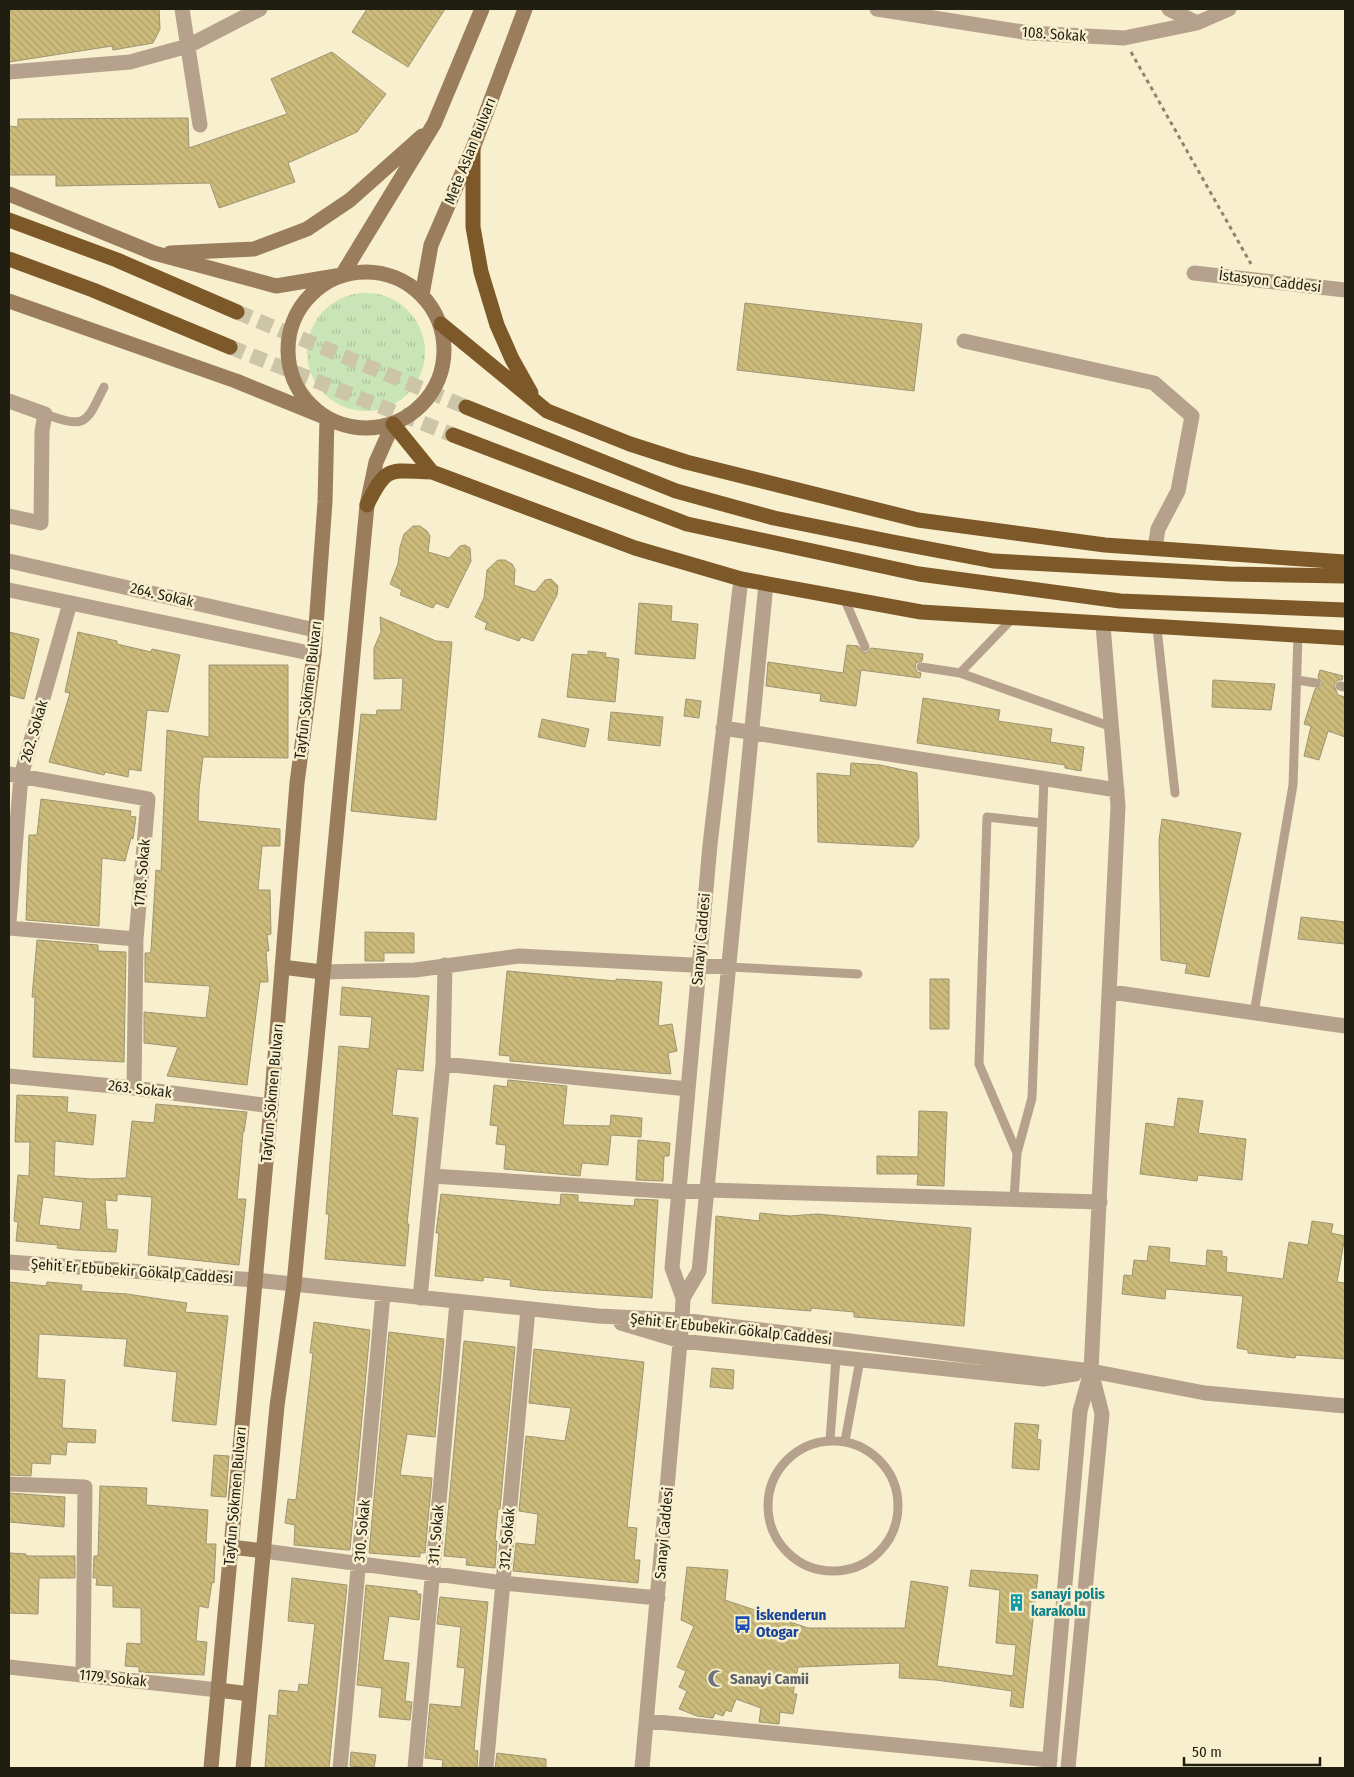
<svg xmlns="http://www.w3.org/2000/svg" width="1354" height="1777" font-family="'Fira Sans Condensed',sans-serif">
	<defs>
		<pattern id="grass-tufts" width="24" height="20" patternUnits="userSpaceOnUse" patternTransform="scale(1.25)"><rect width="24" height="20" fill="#c9e4b7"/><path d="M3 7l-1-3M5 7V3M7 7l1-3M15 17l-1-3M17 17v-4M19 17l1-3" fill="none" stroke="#acc39c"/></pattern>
		<pattern id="building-back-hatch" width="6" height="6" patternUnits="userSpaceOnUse" patternTransform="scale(1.25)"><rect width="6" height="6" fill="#ccbb7b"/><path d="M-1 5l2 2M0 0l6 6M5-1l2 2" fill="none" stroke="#afa069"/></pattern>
	</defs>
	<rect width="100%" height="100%" fill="#f7efcd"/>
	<!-- grass -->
	<path fill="url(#grass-tufts)" d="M307 352a59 59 0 1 1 118 0a59 59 0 1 1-118 0Z"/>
	<!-- building -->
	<path fill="url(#building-back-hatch)" stroke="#9d9576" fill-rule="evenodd" d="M 9,9 L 159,9 L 160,29 L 153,43 L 113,50 L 112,46 L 9,62 Z
		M 367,9 L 445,9 L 408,67 L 352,32 Z
		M 332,52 L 386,94 L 357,132 L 288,163 L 295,182 L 219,208 L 210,183 L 56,186 L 56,175 L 9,175 L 9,126 L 18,127 L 18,119 L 188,118 L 189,148 L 287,114 L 271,79 Z
		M 745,303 L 922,324 L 914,391 L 737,370 Z
		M 413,526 L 420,526 L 427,531 L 430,536 L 428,552 L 449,558 L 460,546 L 465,545 L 470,548 L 471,561 L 448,608 L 436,603 L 433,608 L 400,595 L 402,590 L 390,584 L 398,564 L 400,547 L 404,534 Z
		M 498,560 L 505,560 L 512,564 L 515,569 L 514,585 L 535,592 L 545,580 L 551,579 L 558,586 L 557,595 L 533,641 L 521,637 L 519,641 L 485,629 L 487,623 L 475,617 L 484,598 L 487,570 Z
		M 639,603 L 672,606 L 671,621 L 698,624 L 695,659 L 635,654 Z
		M 380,617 L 436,641 L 452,642 L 436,820 L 351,811 L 361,714 L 376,715 L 377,710 L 401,710 L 403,678 L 374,679 L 374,648 L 381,632 Z
		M 9,632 L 39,639 L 24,699 L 9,695 Z
		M 78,632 L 117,641 L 117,644 L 151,652 L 152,649 L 180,655 L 168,712 L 147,710 L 141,771 L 129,769 L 128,777 L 105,772 L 104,775 L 49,762 L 70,693 L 65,692 Z
		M 847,645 L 858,646 L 864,653 L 868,652 L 871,648 L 923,654 L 922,661 L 916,663 L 915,667 L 917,672 L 921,673 L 920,678 L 861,670 L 856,706 L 820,701 L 821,694 L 766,686 L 768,662 L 843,673 Z
		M 588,651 L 606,653 L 605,657 L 619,659 L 615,702 L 567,697 L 572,654 L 588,655 Z
		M 209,665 L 288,665 L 288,758 L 203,757 L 199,790 L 198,821 L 280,829 L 280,846 L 262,846 L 258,890 L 270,890 L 271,934 L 267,935 L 269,951 L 266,951 L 268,982 L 260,982 L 247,1085 L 167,1076 L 178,1047 L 144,1043 L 144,1012 L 206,1018 L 210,986 L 145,982 L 145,953 L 150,953 L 151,950 L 156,870 L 161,871 L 167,730 L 209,737 Z
		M 1320,670 L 1343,676 L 1342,680 L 1338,680 L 1334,685 L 1338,695 L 1345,697 L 1345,737 L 1328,731 L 1319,760 L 1304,756 L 1311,726 L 1304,724 L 1315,689 L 1322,684 L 1318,677 Z
		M 1213,680 L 1275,684 L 1271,710 L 1212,707 Z
		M 923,698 L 1000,710 L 998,721 L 1052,729 L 1050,742 L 1084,747 L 1081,771 L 1065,768 L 1065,765 L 917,743 Z
		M 686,699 L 701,701 L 699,718 L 684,716 Z
		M 611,712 L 663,717 L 660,746 L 608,740 Z
		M 542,719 L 589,729 L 585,747 L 538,737 Z
		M 851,763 L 880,765 L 917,773 L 919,838 L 913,847 L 818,842 L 817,773 L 850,776 Z
		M 41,799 L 131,811 L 130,816 L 136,817 L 133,839 L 131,838 L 125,861 L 102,858 L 99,926 L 26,920 L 29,835 L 37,835 Z
		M 1162,819 L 1241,833 L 1209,977 L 1185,973 L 1187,964 L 1161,960 L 1159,840 Z
		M 1301,917 L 1345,922 L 1345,944 L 1298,939 Z
		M 365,932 L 414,933 L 414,953 L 384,953 L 384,961 L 365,961 Z
		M 37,940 L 98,945 L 98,951 L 126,952 L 124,1062 L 33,1057 L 35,997 L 32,997 Z
		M 507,971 L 616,981 L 616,979 L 662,982 L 658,1026 L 672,1024 L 677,1051 L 668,1053 L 671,1074 L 510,1061 L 510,1056 L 499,1055 Z
		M 930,979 L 949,979 L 949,1029 L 930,1029 Z
		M 342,987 L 429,996 L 423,1071 L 397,1069 L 392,1115 L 418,1118 L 407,1224 L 409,1224 L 405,1266 L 325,1259 L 329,1214 L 326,1214 L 339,1046 L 369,1049 L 372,1017 L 340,1015 Z
		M 508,1080 L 567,1086 L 563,1125 L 610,1126 L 611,1115 L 642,1118 L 641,1137 L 611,1135 L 608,1165 L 582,1163 L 580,1176 L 504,1169 L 506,1145 L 496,1144 L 498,1126 L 490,1125 L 494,1085 L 507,1087 Z
		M 17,1095 L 68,1097 L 67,1112 L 96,1115 L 93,1145 L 55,1141 L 54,1176 L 91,1179 L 126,1178 L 132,1121 L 154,1123 L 156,1104 L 247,1112 L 244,1132 L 243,1132 L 237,1199 L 246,1199 L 239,1265 L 148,1255 L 152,1197 L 117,1194 L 117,1201 L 105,1200 L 107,1229 L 118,1230 L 116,1252 L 76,1250 L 57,1248 L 58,1245 L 16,1241 L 18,1222 L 14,1221 L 18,1175 L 29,1176 L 30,1142 L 15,1142 ZM 43,1197 L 83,1202 L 80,1230 L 39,1225 Z
		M 1178,1098 L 1203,1101 L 1198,1133 L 1246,1139 L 1242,1180 L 1198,1175 L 1197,1181 L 1140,1174 L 1146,1123 L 1174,1127 Z
		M 919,1111 L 947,1112 L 944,1186 L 917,1185 L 918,1174 L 877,1174 L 877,1156 L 918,1157 Z
		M 638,1140 L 670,1143 L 669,1156 L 664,1156 L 663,1181 L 636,1180 Z
		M 441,1194 L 560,1205 L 561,1194 L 578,1195 L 578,1202 L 634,1206 L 635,1199 L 658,1200 L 652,1298 L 539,1290 L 510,1286 L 511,1280 L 484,1277 L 483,1281 L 435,1276 L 439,1233 L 436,1233 Z
		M 760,1213 L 790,1216 L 817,1214 L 971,1228 L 964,1326 L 854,1317 L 854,1312 L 811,1308 L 811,1311 L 712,1303 L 716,1216 L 759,1221 Z
		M 1312,1221 L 1333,1224 L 1331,1233 L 1345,1236 L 1337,1282 L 1345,1283 L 1345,1359 L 1296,1355 L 1295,1358 L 1248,1353 L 1248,1350 L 1237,1348 L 1243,1296 L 1166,1289 L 1165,1299 L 1122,1294 L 1124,1275 L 1132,1276 L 1134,1260 L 1147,1261 L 1149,1246 L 1170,1248 L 1169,1262 L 1206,1266 L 1207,1250 L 1222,1251 L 1222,1256 L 1227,1257 L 1226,1272 L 1283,1279 L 1289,1242 L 1308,1245 Z
		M 9,1282 L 46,1286 L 47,1282 L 82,1285 L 81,1291 L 127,1294 L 187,1303 L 185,1312 L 228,1316 L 216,1425 L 172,1421 L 177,1372 L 124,1366 L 127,1339 L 39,1334 L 37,1378 L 65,1380 L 62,1428 L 96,1430 L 95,1443 L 67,1442 L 66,1455 L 51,1454 L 50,1464 L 32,1463 L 31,1476 L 9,1475 Z
		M 314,1322 L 370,1330 L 350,1550 L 348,1550 L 294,1545 L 295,1525 L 285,1523 L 288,1499 L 296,1500 L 313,1353 L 310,1353 Z
		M 389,1332 L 444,1339 L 435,1437 L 407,1434 L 400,1475 L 432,1478 L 425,1553 L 420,1553 L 420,1557 L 369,1553 Z
		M 464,1341 L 515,1347 L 500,1509 L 498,1509 L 495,1541 L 497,1541 L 495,1568 L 466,1565 L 467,1558 L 444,1556 Z
		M 534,1349 L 644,1362 L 627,1527 L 637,1528 L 634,1560 L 640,1560 L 638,1583 L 513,1571 L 516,1543 L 535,1545 L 538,1514 L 519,1511 L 526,1436 L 565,1441 L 571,1408 L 529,1403 Z
		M 712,1368 L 734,1370 L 733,1389 L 710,1387 Z
		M 1015,1423 L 1039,1425 L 1037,1439 L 1041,1440 L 1039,1470 L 1012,1468 Z
		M 214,1455 L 229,1456 L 226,1497 L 211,1496 Z
		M 100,1486 L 147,1488 L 146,1505 L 208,1510 L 206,1544 L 216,1544 L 214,1583 L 212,1582 L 208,1608 L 199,1606 L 196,1641 L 207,1642 L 204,1675 L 139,1672 L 139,1667 L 125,1666 L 127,1643 L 141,1644 L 141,1608 L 113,1607 L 113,1586 L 96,1585 L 97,1578 L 93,1578 L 94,1556 L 98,1556 Z
		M 9,1493 L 65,1497 L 64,1527 L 9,1522 Z
		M 9,1553 L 26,1554 L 26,1556 L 75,1556 L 75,1578 L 39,1578 L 38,1614 L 9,1613 Z
		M 687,1567 L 728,1570 L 725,1600 L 808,1628 L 905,1628 L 911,1581 L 948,1587 L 937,1666 L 1013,1676 L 1016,1645 L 996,1643 L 1000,1590 L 969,1586 L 971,1570 L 1038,1575 L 1023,1708 L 1010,1706 L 1012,1691 L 936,1680 L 899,1678 L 900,1663 L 798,1667 L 793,1694 L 797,1694 L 793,1714 L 780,1712 L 779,1724 L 759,1722 L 761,1708 L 736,1699 L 731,1712 L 726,1710 L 723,1716 L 715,1713 L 713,1718 L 697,1716 L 679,1709 L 687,1691 L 679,1687 L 686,1671 L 677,1667 L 694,1626 L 681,1620 Z
		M 292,1578 L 347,1585 L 329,1768 L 265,1768 L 269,1715 L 277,1716 L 279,1690 L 298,1692 L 299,1684 L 308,1685 L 315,1624 L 288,1621 Z
		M 366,1585 L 417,1591 L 417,1594 L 421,1594 L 419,1620 L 389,1616 L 383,1660 L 409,1663 L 405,1701 L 412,1702 L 410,1720 L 379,1717 L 382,1688 L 357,1685 Z
		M 440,1597 L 488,1602 L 475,1738 L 474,1750 L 478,1751 L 477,1768 L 442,1768 L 443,1760 L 425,1758 L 430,1704 L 461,1707 L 465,1668 L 457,1667 L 461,1627 L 437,1624 Z
		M 351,1752 L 376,1755 L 374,1768 L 350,1766 Z
		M 497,1753 L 546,1759 L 546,1768 L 495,1768 Z"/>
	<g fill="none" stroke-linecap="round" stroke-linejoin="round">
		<!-- trunk-tunnel -->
		<path stroke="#ccc5a7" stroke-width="15" stroke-dasharray="15 8" stroke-linecap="butt" d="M 237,312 L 466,407
			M 230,347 L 453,435"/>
		<!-- path -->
		<path stroke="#8a856e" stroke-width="3" stroke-dasharray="4 4" stroke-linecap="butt" d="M 1131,52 L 1251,264"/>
		<!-- service -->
		<path stroke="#b6a28c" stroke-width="9" d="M 45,414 C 86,429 86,424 104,387
			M 844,598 L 865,647
			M 1157,628 L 1175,793
			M 921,667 L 960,673 L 1012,619
			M 960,673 L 1112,727
			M 1297,680 L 1316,683
			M 1340,686 L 1345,687
			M 730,967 L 858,974
			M 1254,1013 L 1293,785 L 1298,636
			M 1017,1153 L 979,1064 L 987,817 L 1042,823
			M 1014,1199 L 1017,1153 L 1032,1098 L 1044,778
			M 830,1440 L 836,1358
			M768 1506a65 65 0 1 1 130 0a65 65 0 1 1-130 0Z
			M 845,1441 L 860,1360"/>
		<!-- minor -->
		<path stroke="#b6a28c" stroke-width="15" d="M 182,9 L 200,125
			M 877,9 L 1029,33 L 1124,38 L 1197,23 L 1229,9
			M 1169,9 L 1197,23
			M 9,72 L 130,62 L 188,46 L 260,9
			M 1194,273 L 1345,290
			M 964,341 L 1154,383 L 1192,416 L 1178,491 L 1158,529 L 1155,548
			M 9,401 L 45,414 L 42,431 L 41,523 L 9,516
			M 723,728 L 1117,790
			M 9,774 L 148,799 L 136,939 L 134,1088
			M 9,922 L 21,776 L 70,603
			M 9,928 L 136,939
			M 322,972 L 415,970 L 519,956 L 730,967
			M 1111,992 L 1345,1026
			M 443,1064 L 688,1089
			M 9,1076 L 134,1088 L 271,1106
			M 432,1176 L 679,1192 L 708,1190 L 1100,1202
			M 9,1262 L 255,1280 L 598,1316 L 682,1320 L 1091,1371 L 1205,1393 L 1345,1406
			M 420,1298 L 443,1064 L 445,965
			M 683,1298 L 699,1271 L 766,584
			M 621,1323 L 681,1341 L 1043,1379 L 1075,1374
			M 1091,1371 L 1118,806 L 1103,625
			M 9,1484 L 85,1487 L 83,1675
			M 264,1551 L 503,1583 L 658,1598
			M 647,1721 L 1050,1760
			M 340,1768 L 383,1294
			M 415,1768 L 457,1302
			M 486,1768 L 528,1309
			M 642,1768 L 682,1320 L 683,1298 L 672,1268 L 710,845 L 741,579"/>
		<!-- tertiary -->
		<path stroke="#b6a28c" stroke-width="15" d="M 9,561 L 315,630
			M 9,590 L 314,654
			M 9,1667 L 218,1690
			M 1049,1768 L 1080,1411 L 1091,1372
			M 1068,1768 L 1102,1414 L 1091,1371"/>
		<!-- secondary -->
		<path stroke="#9a7d5d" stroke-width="15" d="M 9,194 L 154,253 L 276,286 L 342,275 L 434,124 L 482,9
			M 170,253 L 254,249 L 307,229 L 350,200 L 422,136
			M288 350a78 78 0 1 1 156 0a78 78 0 1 1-156 0Z
			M 422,295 L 431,245 L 473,148 L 525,9
			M 9,301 L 236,381 L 327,418 L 325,502 L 314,654 L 297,783 L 271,1106 L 211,1768
			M 282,967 L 322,972
			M 231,1547 L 264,1551
			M 218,1690 L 250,1694
			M 243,1768 L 277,1406 L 294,1284 L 367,505 L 376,462 L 393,424"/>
		<!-- trunk -->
		<path stroke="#7d5828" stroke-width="15" d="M 473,148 L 473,227 L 481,272 L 497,325 L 512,359 L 531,393
			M 9,220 L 117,260 L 237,312
			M 9,259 L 93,290 L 230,347
			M 441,324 L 547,411 L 630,444 L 686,462 L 918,520 L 1105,545 L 1345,562
			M 466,407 L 676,491 L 774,518 L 893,542 L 993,561 L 1229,574 L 1345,576
			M 393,424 L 432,472 L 635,548 L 741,579 L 921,612 L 1345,638
			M 453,435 L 687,524 L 919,574 L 1120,601 L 1345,610
			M 367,505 C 387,464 390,471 432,472"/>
	</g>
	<!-- icons -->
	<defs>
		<symbol id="building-bare" viewBox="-9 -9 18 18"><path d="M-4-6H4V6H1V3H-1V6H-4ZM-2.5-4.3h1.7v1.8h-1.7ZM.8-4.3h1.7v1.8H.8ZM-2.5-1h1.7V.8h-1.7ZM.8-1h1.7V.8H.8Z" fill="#0f9aa8" stroke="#f7efcd" stroke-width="2.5" paint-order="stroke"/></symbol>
		<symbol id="bus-bare" viewBox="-9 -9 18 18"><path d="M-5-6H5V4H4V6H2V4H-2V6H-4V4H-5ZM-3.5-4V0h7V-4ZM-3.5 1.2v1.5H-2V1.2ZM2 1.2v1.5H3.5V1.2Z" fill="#1a4fb4" stroke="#f7efcd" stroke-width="2.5" paint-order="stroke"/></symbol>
		<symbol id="mosque-bare" viewBox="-9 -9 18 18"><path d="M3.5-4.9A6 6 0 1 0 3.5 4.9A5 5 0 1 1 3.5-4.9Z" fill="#6b7280" stroke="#f7efcd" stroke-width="2.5" paint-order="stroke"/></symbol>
	</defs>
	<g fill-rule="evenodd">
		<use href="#building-bare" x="1004" y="1590" width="25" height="25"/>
		<use href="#bus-bare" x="730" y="1612" width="25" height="25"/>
		<use href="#mosque-bare" x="704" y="1666" width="25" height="25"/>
	</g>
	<g text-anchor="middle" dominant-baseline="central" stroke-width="5" stroke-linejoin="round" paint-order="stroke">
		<!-- street labels -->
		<g font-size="15" fill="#201d11" stroke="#f7efcd">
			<text transform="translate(1054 34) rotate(4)">108. Sokak</text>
			<text transform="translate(470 151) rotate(-68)">Mete Aslan Bulvarı</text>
			<text transform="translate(1270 281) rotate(7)">İstasyon Caddesi</text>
			<text transform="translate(162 595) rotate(13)">264. Sokak</text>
			<text transform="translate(308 690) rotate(-83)">Tayfun Sökmen Bulvarı</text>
			<text transform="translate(34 731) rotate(-74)">262. Sokak</text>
			<text transform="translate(142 873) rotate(-85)">1718. Sokak</text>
			<text transform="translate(701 939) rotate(-85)">Sanayi Caddesi</text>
			<text transform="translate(140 1089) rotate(7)">263. Sokak</text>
			<text transform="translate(272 1093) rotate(-85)">Tayfun Sökmen Bulvarı</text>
			<text transform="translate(132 1271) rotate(4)">Şehit Er Ebubekir Gökalp Caddesi</text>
			<text transform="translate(731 1329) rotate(6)">Şehit Er Ebubekir Gökalp Caddesi</text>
			<text transform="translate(235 1496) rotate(-85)">Tayfun Sökmen Bulvarı</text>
			<text transform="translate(362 1531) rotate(-85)">310. Sokak</text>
			<text transform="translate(664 1533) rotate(-85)">Sanayi Caddesi</text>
			<text transform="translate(436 1535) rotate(-85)">311. Sokak</text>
			<text transform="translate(507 1539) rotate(-85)">312. Sokak</text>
			<text transform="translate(113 1678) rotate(6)">1179. Sokak</text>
		</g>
		<!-- culture labels -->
		<g font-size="15" font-weight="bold" fill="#0d838f" stroke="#f7efcd" text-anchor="start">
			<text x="1031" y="1594">sanayi polis<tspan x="1031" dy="17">karakolu</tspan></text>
		</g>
		<!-- transit labels -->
		<g font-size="15" font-weight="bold" fill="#164399" stroke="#f7efcd" text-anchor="start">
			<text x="756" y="1615">İskenderun<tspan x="756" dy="17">Otogar</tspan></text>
		</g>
		<!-- worship labels -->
		<g font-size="15" font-weight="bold" fill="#5b616d" stroke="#f7efcd" text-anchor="start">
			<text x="730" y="1679">Sanayi Camii</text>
		</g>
	</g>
	<!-- border -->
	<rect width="1354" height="1777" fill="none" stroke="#201d11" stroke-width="20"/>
	<!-- scale -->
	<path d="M1184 1757v8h136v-8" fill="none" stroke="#201d11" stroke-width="2.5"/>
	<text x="1192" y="1757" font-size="15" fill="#201d11" stroke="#f7efcd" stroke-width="4" paint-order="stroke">50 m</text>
</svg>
